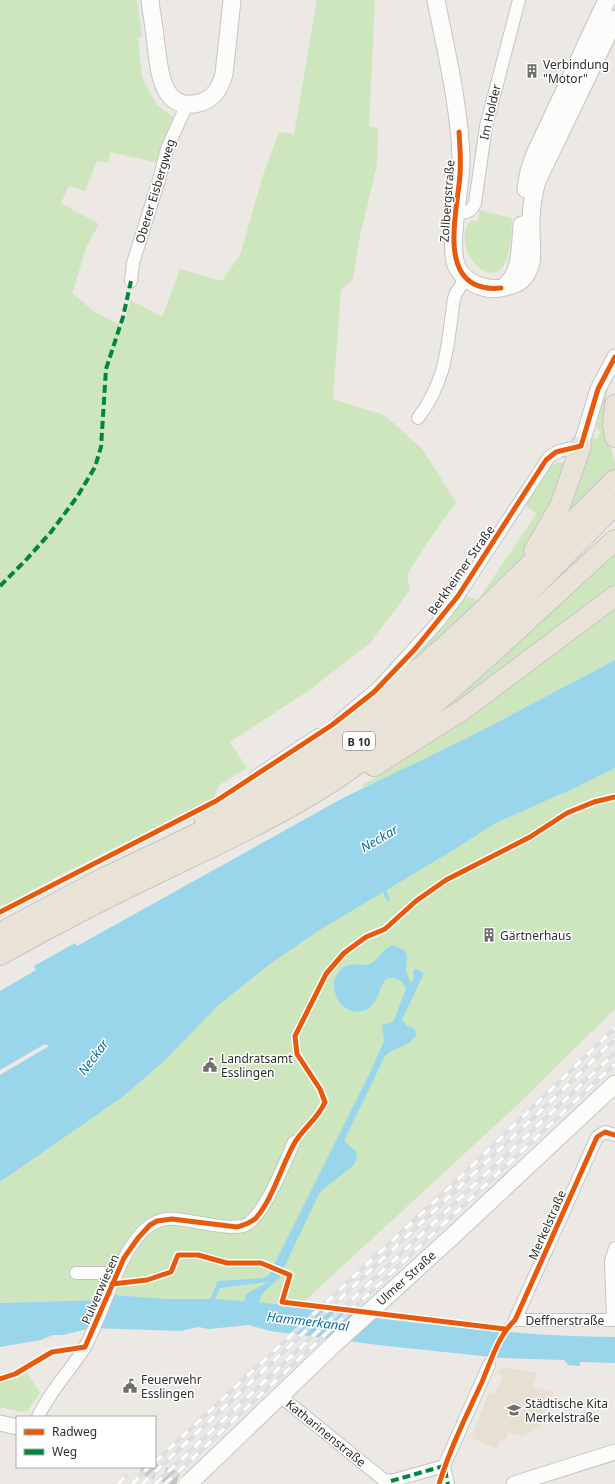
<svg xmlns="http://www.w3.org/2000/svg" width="615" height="1484" font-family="'Noto Sans',sans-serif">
	<rect width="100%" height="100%" fill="#ece8e4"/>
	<!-- education -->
	<path fill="#e6e0d3" d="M 501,1367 L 537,1373 L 533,1387 L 554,1392 L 539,1427 L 523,1436 L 508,1433 L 505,1440 L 499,1442 L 497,1449 L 471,1438 L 489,1392 L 495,1394 L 503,1375 L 498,1373 Z"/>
	<!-- green -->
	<path fill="#cee6be" d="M 0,0 L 137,0 L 142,36 L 138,38 L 142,77 L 156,104 L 175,119 L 159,163 L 110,152 L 108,163 L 97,161 L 85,191 L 69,186 L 61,203 L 99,224 L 87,246 L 72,293 L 96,313 L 123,326 L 131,300 L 162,317 L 180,269 L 222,281 L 240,255 L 264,172 L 279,132 L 294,134 L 317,0 L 375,0 L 369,126 L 378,128 L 377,165 L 359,240 L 353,279 L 341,290 L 333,399 L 384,415 L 397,426 L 423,450 L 456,502 L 425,546 L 407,575 L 410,590 L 370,643 L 311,689 L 230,742 L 247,768 L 219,785 L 214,798 L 62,874 L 0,908 Z
		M 479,210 L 512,218 C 511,233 512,250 505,263 C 491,294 447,246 472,219 L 474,221 L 478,221 Z
		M 609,383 L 605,403 L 607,404 L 608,439 L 615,463 L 615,472 L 555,526 L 591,437 L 597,439 L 600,432 L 593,423 L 598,405 Z
		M 558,462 L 564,463 L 567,468 L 527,551 L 520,561 L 509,575 L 425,652 L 422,649 L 439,626 L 448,621 L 465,596 L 478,600 L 536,514 L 527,507 L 526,503 L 551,465 Z
		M 615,550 L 615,587 L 445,711 L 443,708 Z
		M 615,610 L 615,660 L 469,737 L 364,789 L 362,785 C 450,733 533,671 615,610 Z
		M 615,768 L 615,1009 L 512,1110 L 298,1307 L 244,1301 L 166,1299 L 117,1295 L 102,1300 L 0,1303 L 0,1182 L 124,1096 L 161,1064 L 220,1004 L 270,964 L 320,930 L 447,854 L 496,823 L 577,787 Z
		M 27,1373 L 40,1393 L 28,1410 L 21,1412 L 0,1407 L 0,1383 L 15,1379 Z"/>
	<!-- water -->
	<path fill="#99d6ec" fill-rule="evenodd" d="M 615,660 L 615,768 L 577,787 L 496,823 L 447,854 L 320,930 L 270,964 L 220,1004 L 161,1064 L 124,1096 L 0,1182 L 0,1075 L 49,1046 L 45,1044 L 0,1070 L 0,991 L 36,970 L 34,966 L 75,943 L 77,946 L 343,798 L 469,737 Z
		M 393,945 L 404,950 L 407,955 L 406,971 L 411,984 L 414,977 L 413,972 L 415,968 L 424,973 L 402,1020 L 406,1025 L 415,1029 L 416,1035 C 409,1048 392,1046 384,1058 L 344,1141 L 356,1151 L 357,1157 L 354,1165 L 320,1192 L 279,1278 L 262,1294 L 259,1302 C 377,1318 495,1336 615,1337 L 615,1363 L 580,1362 L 580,1366 L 568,1365 L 564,1360 L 501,1358 L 378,1345 L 270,1331 L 249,1325 L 209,1329 L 198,1327 L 181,1331 L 91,1328 L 63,1335 L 53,1335 L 41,1340 L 0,1347 L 0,1303 L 102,1300 L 116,1295 L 166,1299 L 210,1299 L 218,1281 L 263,1278 L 269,1275 L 368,1077 L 384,1041 L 382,1025 L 393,1022 L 406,989 C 403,980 396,976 386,979 C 379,987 379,1000 370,1007 C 346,1026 319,984 344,967 C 354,961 362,967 370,964 C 380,959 382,948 393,945 ZM 268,1282 L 246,1294 L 244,1301 L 215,1299 L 220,1288 Z"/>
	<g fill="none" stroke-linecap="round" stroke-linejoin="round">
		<!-- stream -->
		<path stroke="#99d6ec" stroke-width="3.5" d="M 383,888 L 388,899"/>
		<!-- tertiary-tunnel -->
		<path stroke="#c6c3c0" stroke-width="15" stroke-dasharray="15 8" stroke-linecap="butt" d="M 142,1467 L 193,1484"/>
		<defs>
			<path id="minor" d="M 457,212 C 467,213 471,212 475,203 L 486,126 L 519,0
				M 131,281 L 133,263 L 159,180 L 167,149 L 187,104
				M 418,418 C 448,378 447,345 454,299 L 456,293 L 466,278
				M 340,720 L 380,686 L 438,622 L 458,596 L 549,457 L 559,451 L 581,446
				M 256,776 L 318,735
				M 615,1135 L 605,1132 L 597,1137 L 515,1320 L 615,1320
				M 76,1273 L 117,1273
				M 613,1320 L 611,1261 L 615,1248
				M 280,1396 L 384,1480 L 391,1481 L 444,1466
				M 38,1417 C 49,1392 71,1370 85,1347 C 104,1314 121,1238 156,1222 C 168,1216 183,1220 195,1222 C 210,1224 228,1229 243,1226 C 263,1220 285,1162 294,1142
				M 444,1466 L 489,1365
				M 444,1466 L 448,1484"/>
			<path id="tertiary" d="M 581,446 L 598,389 L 615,357
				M 0,1423 L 17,1427
				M 514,1484 L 615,1452"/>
			<path id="secondary" d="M 150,0 C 151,12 154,24 155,37 C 159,62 158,113 199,103 C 214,99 220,88 224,74 L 232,0
				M 436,0 C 446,51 459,104 461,156 C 462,186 448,239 456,265 C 463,282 484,291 501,288 C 513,285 523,283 528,271 C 535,257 530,239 531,223 C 531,209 533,195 537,181 L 615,19
				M 526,189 L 529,171 L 535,154 L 607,0
				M 506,285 C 522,272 520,244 522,225
				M 208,1465 L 333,1345 L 458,1231 L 615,1084"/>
			<path id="trunk" d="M 615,405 L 613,424 L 615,437
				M 534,551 L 560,506 L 581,446
				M 374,766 L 464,709 L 615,596
				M 204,817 C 277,778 346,730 409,677 C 482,616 547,546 615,480
				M 0,933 C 34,915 69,896 104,878 C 187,838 269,803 346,750 C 446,682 530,590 615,505
				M 0,955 C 53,925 106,898 160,872 C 220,843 280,816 336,779 C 438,710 524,622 615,540"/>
		</defs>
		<!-- minor casing -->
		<use href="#minor" stroke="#c5c4c5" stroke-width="14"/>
		<!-- tertiary casing -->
		<use href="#tertiary" stroke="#c5c4c5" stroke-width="17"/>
		<!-- secondary casing -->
		<use href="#secondary" stroke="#c5c4c5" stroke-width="19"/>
		<!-- trunk casing -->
		<use href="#trunk" stroke="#c6c5c4" stroke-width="22"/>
		<!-- minor -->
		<use href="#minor" stroke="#fcfcfb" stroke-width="12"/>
		<!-- tertiary -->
		<use href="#tertiary" stroke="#fcfcfb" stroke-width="15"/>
		<!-- secondary -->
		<use href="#secondary" stroke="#fcfcfb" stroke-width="17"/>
		<!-- trunk -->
		<use href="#trunk" stroke="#e9e2d6" stroke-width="20"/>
		<defs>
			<path id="rail" d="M 155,1462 L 450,1187 L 615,1028
				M 118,1484 L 126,1476
				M 132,1484 L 149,1467
				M 142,1484 L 546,1106 L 615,1039
				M 155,1484 L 615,1053
				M 165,1484 L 615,1064"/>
		</defs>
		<!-- rail casing -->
		<use href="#rail" stroke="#dfdfe1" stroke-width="4.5"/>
		<!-- rail -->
		<use href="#rail" stroke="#fff" stroke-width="3" stroke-dasharray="9" stroke-linecap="butt"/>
		<defs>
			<path id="secondary-bridge" d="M 188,1484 L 208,1465"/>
		</defs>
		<!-- secondary-bridge casing -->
		<use href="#secondary-bridge" stroke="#c5c4c5" stroke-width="19" stroke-linecap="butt"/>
		<!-- secondary-bridge -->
		<use href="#secondary-bridge" stroke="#fcfcfb" stroke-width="17"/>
		<!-- quiet -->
		<path stroke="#00873e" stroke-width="4" stroke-dasharray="8 4" stroke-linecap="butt" d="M 0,586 L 25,561 L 51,532 L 77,497 L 95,467 L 101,447 L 106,369 L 123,317 L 131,281
			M 445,1470 L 448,1484
			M 391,1481 L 444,1466"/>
		<defs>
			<path id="cycleway" d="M 459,132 C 460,146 461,160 460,175 C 458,205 441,267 474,284 C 482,288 492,289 501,288
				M 0,912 L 216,801 L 332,725 L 374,692 L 415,649 L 458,596 L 546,460 L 556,452 L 581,446 L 598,389 L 615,357
				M 112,1284 L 147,1280 L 171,1272 L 178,1255 L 198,1255 L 227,1263 L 261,1263 L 290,1275 L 282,1302 L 505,1329
				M 0,1379 L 15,1374 L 52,1352 L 85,1347 L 124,1258 L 138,1238 L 150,1225 L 157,1221 L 172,1219 L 237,1227 C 244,1225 251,1223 256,1218 C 273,1198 281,1167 294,1144 C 302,1129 318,1119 325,1102 L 320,1089 L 297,1054 L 295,1036 L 326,974 L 344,953 L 366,937 L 385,929 L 416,901 L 446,880 L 530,837 L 567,813 L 594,802 L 615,797
				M 439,1484 C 450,1449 466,1416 482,1382 C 491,1361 498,1336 515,1320 L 597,1137 L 605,1132 L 615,1135"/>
		</defs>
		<!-- cycleway casing -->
		<use href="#cycleway" stroke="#fff" stroke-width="8"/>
		<!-- cycleway -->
		<use href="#cycleway" stroke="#e8590c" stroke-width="5"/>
	</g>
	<!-- icons -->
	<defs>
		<symbol id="building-bare" viewBox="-9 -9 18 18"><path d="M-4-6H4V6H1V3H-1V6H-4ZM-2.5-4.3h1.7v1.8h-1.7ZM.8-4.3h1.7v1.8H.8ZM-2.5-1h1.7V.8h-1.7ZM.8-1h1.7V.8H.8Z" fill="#706f6e" stroke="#fff" stroke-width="2.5" paint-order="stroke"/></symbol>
		<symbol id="civic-bare" viewBox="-9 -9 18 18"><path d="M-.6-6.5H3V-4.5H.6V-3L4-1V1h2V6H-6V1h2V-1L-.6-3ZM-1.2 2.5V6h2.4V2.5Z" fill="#706f6e" stroke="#fff" stroke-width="2.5" paint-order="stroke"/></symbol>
		<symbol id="school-bare" viewBox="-9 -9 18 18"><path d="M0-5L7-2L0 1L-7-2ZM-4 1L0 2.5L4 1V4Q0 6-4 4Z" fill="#706f6e" stroke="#fff" stroke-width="2.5" paint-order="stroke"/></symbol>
	</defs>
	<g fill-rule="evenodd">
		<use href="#building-bare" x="522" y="61" width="20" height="20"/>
		<use href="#building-bare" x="479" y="925" width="20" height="20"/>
		<use href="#civic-bare" x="200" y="1055" width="20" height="20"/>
		<use href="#civic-bare" x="120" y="1376" width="20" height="20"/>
		<use href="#school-bare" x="504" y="1400" width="20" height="20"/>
	</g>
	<g text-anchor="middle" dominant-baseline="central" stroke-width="3" stroke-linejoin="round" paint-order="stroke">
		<!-- shield labels -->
		<rect fill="#fff" stroke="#6d6d6d" stroke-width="1" x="343" y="732" width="32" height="18" rx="3"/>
		<g font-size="11" font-weight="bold" fill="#2e2e2e">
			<text x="359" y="741">B 10</text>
		</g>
		<!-- poi labels -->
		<g font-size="12" fill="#2e2e2e" stroke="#fff" text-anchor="start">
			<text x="543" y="64">Verbindung<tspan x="543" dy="14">"Motor"</tspan></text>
			<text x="500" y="935">Gärtnerhaus</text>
			<text x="221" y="1058">Landratsamt<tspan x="221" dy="14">Esslingen</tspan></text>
			<text x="141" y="1379">Feuerwehr<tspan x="141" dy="14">Esslingen</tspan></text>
			<text x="525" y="1403">Städtische Kita<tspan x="525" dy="14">Merkelstraße</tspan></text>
		</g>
		<!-- street labels -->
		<g font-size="12" fill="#2e2e2e" stroke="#fff">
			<text transform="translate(490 112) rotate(-77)">Im Holder</text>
			<text transform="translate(155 191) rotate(-73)">Oberer Eisbergweg</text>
			<text transform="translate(447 201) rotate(-86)">Zollbergstraße</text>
			<text transform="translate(461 570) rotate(-55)">Berkheimer Straße</text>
			<text transform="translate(547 1225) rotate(-66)">Merkelstraße</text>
			<text transform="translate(406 1278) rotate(-42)">Ulmer Straße</text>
			<text transform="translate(100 1289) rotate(-66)">Pulverwiesen</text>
			<text x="565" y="1320">Deffnerstraße</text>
			<text transform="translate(326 1433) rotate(39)">Katharinenstraße</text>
		</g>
		<!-- water labels -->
		<g font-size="13" font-style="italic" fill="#0d6fa3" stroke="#fff">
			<text transform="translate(379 838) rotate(-30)">Neckar</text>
			<text transform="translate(93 1057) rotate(-53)">Neckar</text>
			<text transform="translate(308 1321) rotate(7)">Hammerkanal</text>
		</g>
	</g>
	<!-- legend -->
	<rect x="16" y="1416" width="140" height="52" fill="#ffffff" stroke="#ababab"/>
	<rect x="24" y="1429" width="20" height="6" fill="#e8590c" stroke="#ababab"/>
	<text x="52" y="1436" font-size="12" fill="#2e2e2e">Radweg</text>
	<rect x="24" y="1449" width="20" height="6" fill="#00873e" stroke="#ababab"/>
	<text x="52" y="1456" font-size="12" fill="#2e2e2e">Weg</text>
</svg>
